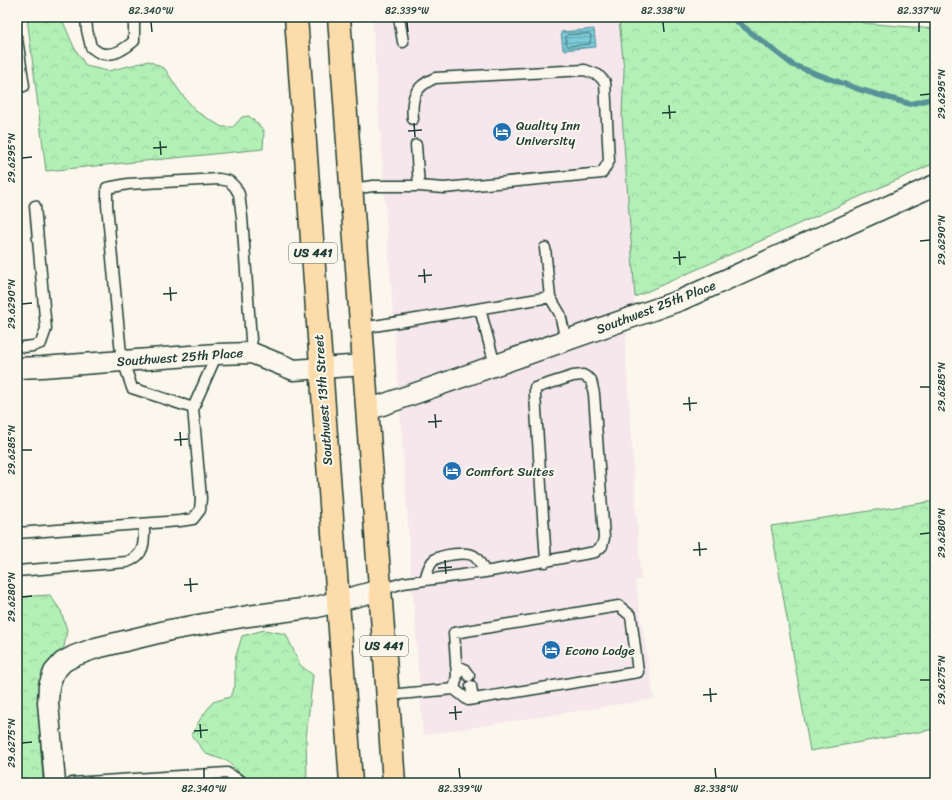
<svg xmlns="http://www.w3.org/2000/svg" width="952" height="800" font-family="Sriracha,sans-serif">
	<defs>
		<pattern id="forest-crowns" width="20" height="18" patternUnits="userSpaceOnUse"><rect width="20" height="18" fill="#b2f0b6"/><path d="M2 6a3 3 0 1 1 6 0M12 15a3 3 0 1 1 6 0" fill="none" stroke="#99cf9d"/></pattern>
		<pattern id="water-rules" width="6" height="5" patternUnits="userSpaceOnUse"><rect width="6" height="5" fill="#7ccbd9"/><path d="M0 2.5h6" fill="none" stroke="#65a6b1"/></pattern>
	</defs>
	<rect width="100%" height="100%" fill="#fbf7ec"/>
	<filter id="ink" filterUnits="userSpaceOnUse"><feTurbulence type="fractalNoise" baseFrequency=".025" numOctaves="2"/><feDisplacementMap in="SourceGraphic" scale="8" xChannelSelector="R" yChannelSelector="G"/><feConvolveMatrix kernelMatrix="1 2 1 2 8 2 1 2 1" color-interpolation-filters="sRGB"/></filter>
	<g filter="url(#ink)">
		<!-- built -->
		<path fill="#f5e7ec" d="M 372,17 L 520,17 L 520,22 L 549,17 L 616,17 L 619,19 L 624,70 L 622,115 L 635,297 L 625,345 L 641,580 L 635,581 L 654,699 L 423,735 Z"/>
		<!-- forest -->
		<path fill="url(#forest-crowns)" stroke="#689675" d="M 27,17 L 61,17 L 74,47 L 86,66 L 108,71 L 149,61 L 165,69 L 180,92 L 197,112 L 222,127 L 233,127 L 242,117 L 249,116 L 264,130 L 263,149 L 46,171 Z
			M 616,17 L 861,17 L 863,23 L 935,29 L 935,163 L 635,297 L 622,115 L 624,70 L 619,19 Z
			M 935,501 L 935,729 L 810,751 L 771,526 Z
			M 50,595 L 61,611 L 67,630 L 64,647 L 49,664 L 39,691 L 39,720 L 43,783 L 17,783 L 17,597 Z
			M 264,630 L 286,634 L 300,665 L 313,675 L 306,738 L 307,783 L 250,783 L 227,761 L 206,754 L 191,735 L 201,718 L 213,702 L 230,697 L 235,686 L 235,659 L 242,636 Z"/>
		<!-- water -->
		<path fill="url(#water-rules)" stroke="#579297" d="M 594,29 L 596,47 L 563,50 L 561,32 Z"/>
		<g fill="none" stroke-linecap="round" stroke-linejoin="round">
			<!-- shore -->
			<path stroke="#447676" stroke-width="1" d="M 589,34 L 591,35 L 590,44 L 568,46 L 566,44 L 566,37 L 567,35 Z"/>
			<!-- stream -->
			<path stroke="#579297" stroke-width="5.5" d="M 731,17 L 793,65 L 858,89 L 910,104 L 935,98"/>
			<defs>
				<path id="service" d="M 86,17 L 87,30 L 91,47 C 94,49 97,52 100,53 C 112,57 125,49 134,41 L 134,17
					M 399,17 L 403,42
					M 17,39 L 24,86 L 17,87
					M 416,145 L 419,186
					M 352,189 L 373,186 L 419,186 L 444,188 L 602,173 L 609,161 L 605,82 L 598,75 L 585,70 L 435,78 C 414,87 411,98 413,119
					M 550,297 L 560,314 L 566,341
					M 480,309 L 495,365
					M 362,328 L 550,297 L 545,248
					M 24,347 L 33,346 L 41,343 L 46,329 L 35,206
					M 193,408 L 217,354
					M 17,533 L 180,521 L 193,519 L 200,510 L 201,498 L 193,408 L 132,388 L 121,354 L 107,205 L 107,188 L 128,184 L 219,179 L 229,181 L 235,187 L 239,194 L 242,217 L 252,353
					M 17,571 L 127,562 C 146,555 144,542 144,524
					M 425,580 C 427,574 428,565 434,560 C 441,555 466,551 474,556 C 479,559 482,567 485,572
					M 380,590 L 403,583 L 485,572 L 595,552 L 602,546 L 604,538 L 594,394 L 591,380 L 583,375 L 573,376 L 535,388 L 535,395 L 546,562
					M 456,665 L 464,669 L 469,676
					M 471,686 L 473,699
					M 388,695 L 454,689 L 457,676 L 454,633 L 619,606 L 631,616 L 638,672 L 468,700 L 454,689
					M 72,783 L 227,773 L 241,781 L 239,783"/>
				<path id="minor" d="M 17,368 L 42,367 L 217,354 L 252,353 L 294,370 L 364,365
					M 368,410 L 681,300 L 935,185
					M 55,783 L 48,703 L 49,686 L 54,672 L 63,662 L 74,656 L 96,648 L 170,630 L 248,616 L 317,607 L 380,590"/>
				<path id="primary" d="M 296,17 L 351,783
					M 339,17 L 394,783"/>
			</defs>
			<!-- service casing -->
			<use href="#service" stroke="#1f3d34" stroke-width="13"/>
			<!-- minor casing -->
			<use href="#minor" stroke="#1f3d34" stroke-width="23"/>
			<!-- primary casing -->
			<use href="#primary" stroke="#1f3d34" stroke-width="25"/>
			<!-- service -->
			<use href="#service" stroke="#fbf7ec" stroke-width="10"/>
			<!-- minor -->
			<use href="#minor" stroke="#fbf7ec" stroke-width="20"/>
			<!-- primary -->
			<use href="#primary" stroke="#fddcac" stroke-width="22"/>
		</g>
	</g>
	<!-- ticks -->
	<path fill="none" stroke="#1f3d34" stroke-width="1.5" d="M 151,22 L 152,32M 407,22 L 408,32M 663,22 L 664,32M 919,22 L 919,32M 920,95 L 930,94M 669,105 L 670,119M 662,113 L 676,112M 414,123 L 415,137M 408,131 L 422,130M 160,141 L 161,155M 153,148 L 167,147M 22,158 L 32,157M 920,241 L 930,240M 679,251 L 680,265M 673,258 L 686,257M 424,269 L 425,283M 418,276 L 432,275M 170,287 L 171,301M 163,294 L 177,293M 22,304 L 32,303M 920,387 L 930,387M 689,397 L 690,411M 683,404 L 697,403M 435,414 L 436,428M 428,422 L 442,421M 180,432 L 181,446M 174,440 L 188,439M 22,450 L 32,450M 920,534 L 930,533M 699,542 L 700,556M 693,550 L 707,549M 445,560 L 446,574M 438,568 L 452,567M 190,578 L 191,592M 184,585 L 198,584M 22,597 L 32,596M 920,680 L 930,680M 710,688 L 711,702M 703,695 L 717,694M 455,706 L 456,720M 449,713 L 462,712M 200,724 L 201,738M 194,731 L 208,730M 22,743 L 32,742M 204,768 L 204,778M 459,768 L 460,778M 715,768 L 716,778"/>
	<!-- icons -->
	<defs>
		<symbol id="hotel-disc" viewBox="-11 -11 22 22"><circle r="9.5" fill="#1f6fb2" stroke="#fbf7ec"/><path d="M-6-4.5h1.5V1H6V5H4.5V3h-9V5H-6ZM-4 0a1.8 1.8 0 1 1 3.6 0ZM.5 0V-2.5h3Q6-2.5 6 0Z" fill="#fff"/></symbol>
	</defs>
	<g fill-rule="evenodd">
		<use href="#hotel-disc" x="491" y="121" width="22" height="22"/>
		<use href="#hotel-disc" x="441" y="460" width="22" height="22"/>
		<use href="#hotel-disc" x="540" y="639" width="22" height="22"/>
	</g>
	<g text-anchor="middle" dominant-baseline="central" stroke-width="4" stroke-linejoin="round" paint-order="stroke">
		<!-- shield labels -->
		<g fill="#fbf7ec" stroke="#61756b" stroke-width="1">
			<rect x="289" y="243" width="48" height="20" rx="3"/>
			<rect x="360" y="636" width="48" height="20" rx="3"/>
		</g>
		<g font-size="12" font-weight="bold" fill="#1f3d34">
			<text x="313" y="253">US 441</text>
			<text x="384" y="646">US 441</text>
		</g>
		<!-- poi labels -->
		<g font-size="13" fill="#1f3d34" stroke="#fbf7ec" text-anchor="start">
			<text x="516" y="125">Quality Inn<tspan x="516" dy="15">University</tspan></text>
			<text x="466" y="471">Comfort Suites</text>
			<text x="565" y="650">Econo Lodge</text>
		</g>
		<!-- street labels -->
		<g font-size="13" fill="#1f3d34" stroke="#fbf7ec">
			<text transform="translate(656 307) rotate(-21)">Southwest 25th Place</text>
			<text transform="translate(180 357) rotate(-4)">Southwest 25th Place</text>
			<text transform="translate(323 400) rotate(-94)">Southwest 13th Street</text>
		</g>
	</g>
	<!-- margin -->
	<rect width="952" height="800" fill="none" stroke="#fbf7ec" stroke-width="44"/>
	<rect x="22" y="22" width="908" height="756" fill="none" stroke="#1f3d34" stroke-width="1.5"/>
	<g font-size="10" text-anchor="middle" fill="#1f3d34">
		<text x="151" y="14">82.340°W</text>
		<text x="407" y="14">82.339°W</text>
		<text x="663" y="14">82.338°W</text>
		<text x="919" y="14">82.337°W</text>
		<text transform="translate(941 94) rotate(-90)" y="4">29.6295°N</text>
		<text transform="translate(11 158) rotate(-90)" y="4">29.6295°N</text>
		<text transform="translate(941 240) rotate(-90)" y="4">29.6290°N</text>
		<text transform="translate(11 304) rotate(-90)" y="4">29.6290°N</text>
		<text transform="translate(941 387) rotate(-90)" y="4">29.6285°N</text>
		<text transform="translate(11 450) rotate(-90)" y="4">29.6285°N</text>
		<text transform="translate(941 533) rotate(-90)" y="4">29.6280°N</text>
		<text transform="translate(11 597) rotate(-90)" y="4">29.6280°N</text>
		<text transform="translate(941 680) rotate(-90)" y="4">29.6275°N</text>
		<text transform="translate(11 743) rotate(-90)" y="4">29.6275°N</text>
		<text x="204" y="792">82.340°W</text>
		<text x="460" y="792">82.339°W</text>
		<text x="716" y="792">82.338°W</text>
	</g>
</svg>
